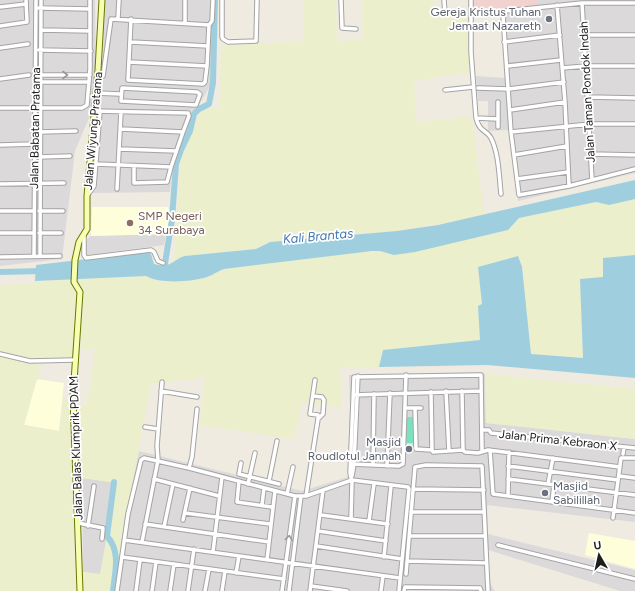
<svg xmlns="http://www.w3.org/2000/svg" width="635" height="591" font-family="Figtree,sans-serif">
	<rect width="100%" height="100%" fill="#efebe1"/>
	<!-- residential -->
	<path fill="#dbd9d9" d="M 0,0 L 95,0 L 96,73 L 89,118 L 75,151 L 62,259 L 0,266 Z
		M 105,0 L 215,0 L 210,86 L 195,112 L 172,168 L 170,192 L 91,193 L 98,114 L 96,109 L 103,56 Z
		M 537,0 L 635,0 L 635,173 L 518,201 L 509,130 L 488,131 L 488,101 L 478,101 L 476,76 L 506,78 L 503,10 L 537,6 Z
		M 166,234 L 164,245 L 86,255 L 87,239 L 91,236 Z
		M 485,374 L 486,423 L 635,439 L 635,522 L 487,505 L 488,534 L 635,570 L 635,591 L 620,591 L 488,550 L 488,573 L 491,585 L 495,591 L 116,591 L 125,522 L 139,451 L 302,491 L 348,477 L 350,407 L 349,375 Z
		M 82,478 L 117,483 L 100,574 L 83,572 Z"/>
	<!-- commercial -->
	<path fill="#f1d2cf" d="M 473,0 L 537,0 L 538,6 L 474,13 Z"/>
	<!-- education -->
	<path fill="#feffda" d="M 92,207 L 167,207 L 171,212 L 171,219 L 166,234 L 91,236 Z
		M 36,379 L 64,383 L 59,431 L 24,425 Z
		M 589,533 L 635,541 L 635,569 L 585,555 Z"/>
	<!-- farmland -->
	<path fill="#ebefcb" d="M 304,0 L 336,0 L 337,42 L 363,38 L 362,0 L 433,0 L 436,17 L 471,16 L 471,72 L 414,81 L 416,122 L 472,117 L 484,216 L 397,231 L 277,241 L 265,243 L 256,249 L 185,256 L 174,263 L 180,164 L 201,110 L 220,107 L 221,46 L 303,41 Z
		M 635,199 L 635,255 L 604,258 L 603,277 L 580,279 L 583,358 L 531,354 L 522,267 L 518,256 L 478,267 L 482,304 L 478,307 L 480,340 L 383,350 L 379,367 L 340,367 L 342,408 L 302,402 L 294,439 L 200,425 L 205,378 L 151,383 L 125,522 L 116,591 L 83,591 L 83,572 L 100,574 L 117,483 L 82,478 L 77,409 L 87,404 L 95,350 L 80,349 L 84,293 L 77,279 L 146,276 L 161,281 L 194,279 L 205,277 L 224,269 L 372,251 L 380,251 L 394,255 L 504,232 L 511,228 L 516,220 L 519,218 L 596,202 L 609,205 Z
		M 69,279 L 76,292 L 77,299 L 72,362 L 42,362 L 24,425 L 59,431 L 63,400 L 70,401 L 76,591 L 0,591 L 0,286 Z
		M 485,374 L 635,389 L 635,439 L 486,423 Z"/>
	<!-- pitch -->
	<path fill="#7ae3be" d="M 406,417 L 415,417 L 414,443 L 405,443 Z"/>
	<!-- water -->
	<path fill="#9fcfdf" d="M 635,180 L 635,199 L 609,205 L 596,202 L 519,218 L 508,230 L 415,252 L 394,255 L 380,251 L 372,251 L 224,269 C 218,271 213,275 207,277 C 191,282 160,284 146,276 L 35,281 L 36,265 L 148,252 L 151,254 L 154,264 C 172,269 173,259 185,256 L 256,249 L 270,242 L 397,231 L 438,225 Z
		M 635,255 L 635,378 L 487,365 L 379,367 L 383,350 L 480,340 L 478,306 L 482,304 L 478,267 L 518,256 L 522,267 L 531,354 L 583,358 L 580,279 L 603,277 L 603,258 Z"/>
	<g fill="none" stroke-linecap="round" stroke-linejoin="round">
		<!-- river -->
		<path stroke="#9fcfdf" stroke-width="6" d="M 164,270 L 172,219 L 176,164 L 181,150 L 190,131 L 194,114 L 199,109 L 209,104 L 213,83 L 215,0
			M 0,272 L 42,271
			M 113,591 C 115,571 121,552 107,536 L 114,482"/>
		<defs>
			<path id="street" d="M 222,0 L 222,37 L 223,39 L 228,42 L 256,41 L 257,0
				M 341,0 L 342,28 L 356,29
				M 444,0 L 445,13
				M 471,0 L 471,52 L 476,118 C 480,133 486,129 491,138 C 499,154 499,176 501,194
				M 582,3 L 592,180
				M 635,3 L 582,3 L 506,11 L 503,15 L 511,132 L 519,195 L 569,186 L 635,169
				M 557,5 L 565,102 L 569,186
				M 0,7 L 26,4
				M 39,8 L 90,9
				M 118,18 L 119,0
				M 185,23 L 185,0
				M 0,26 L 27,22 L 26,0
				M 41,30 L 90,31
				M 584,35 L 635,35
				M 131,42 L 208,46 L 209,25
				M 504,42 L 560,35
				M 0,48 L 28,44
				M 39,50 L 91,51
				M 129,62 L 207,66 L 205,82 L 203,84 L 128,80 L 131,19
				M 207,66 L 208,46
				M 507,66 L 561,60
				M 562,68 L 586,66 L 635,66
				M 39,75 L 90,75
				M 98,77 L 103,76 L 111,19 L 209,25 L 212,21 L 213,0
				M 0,79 L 29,75
				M 38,82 L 89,82
				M 122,88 L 197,92 L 200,94 L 196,105 L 121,101 Z
				M 478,88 L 509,89 L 564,82
				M 445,90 L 473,87
				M 96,93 L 120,94
				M 588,97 L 635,98
				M 0,108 L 82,108 L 87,105 L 90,69 L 90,0
				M 510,110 L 565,102
				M 94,111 L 188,113 L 189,116 L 183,132
				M 476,118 L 498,119 L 498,102
				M 498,119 L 498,127
				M 39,132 L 76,131
				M 511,132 L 590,124 L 635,124
				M 0,145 L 34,144
				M 120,149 L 176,151
				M 591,154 L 635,155
				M 514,155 L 567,146
				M 39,157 L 70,156
				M 96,164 L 171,167 L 183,132 L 121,129
				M 134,166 L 134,183 L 167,182 L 171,167
				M 517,179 L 568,172
				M 0,184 L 64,183
				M 117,189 L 121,112
				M 87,196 L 94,186 L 100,111
				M 0,211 L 34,211
				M 39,211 L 63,211
				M 0,233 L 34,233
				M 39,233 L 61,233
				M 84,234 L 84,255 L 86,258 L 151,250 L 154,252 L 158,261 L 163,263
				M 34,256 L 36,0
				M 40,256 L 41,0
				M 0,257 L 60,256
				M 0,354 L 30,361 L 74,360
				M 161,391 L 197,397
				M 446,391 L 449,451
				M 462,391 L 463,450
				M 353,395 L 481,391
				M 313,396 L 322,397 L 324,400 L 323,414 L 318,419
				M 406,408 L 421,408
				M 415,408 L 416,449 L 432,450 L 431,392
				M 145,427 L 158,429
				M 482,430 L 489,430 L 491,433 L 635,448
				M 432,450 L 433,452 L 463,450 L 465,452 L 478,453 L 488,450 L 620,467
				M 490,450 L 493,494 L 635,513
				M 623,454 L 624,447
				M 241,463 L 239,474 L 279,484
				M 351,464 L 399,466 L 403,464 L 406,375
				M 373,464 L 374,394
				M 387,466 L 390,393
				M 508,466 L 618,480
				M 189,468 L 192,457 L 197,409
				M 352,476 L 354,464 L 358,376
				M 619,476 L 635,478
				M 154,479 L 219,496
				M 508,479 L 635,495
				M 239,481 L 237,502 L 272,507
				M 269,481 L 277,441
				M 248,484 L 255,453
				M 548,484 L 553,458
				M 413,489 L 484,490
				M 287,494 L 293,467
				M 306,496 L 318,419 L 318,415 L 310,414 L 315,380
				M 508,496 L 509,452
				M 552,502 L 554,485
				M 262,505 L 264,488
				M 411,512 L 484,512
				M 185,513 L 270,524
				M 321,515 L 388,524
				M 613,518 L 621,458 L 635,458
				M 351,519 L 352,482 L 350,473 L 354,377 L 481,375 L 482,450
				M 183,520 L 190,488
				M 369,521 L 374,484
				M 78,523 L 103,528 L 102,539
				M 145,524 L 269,542
				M 88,526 L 94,486
				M 164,527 L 173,484
				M 318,531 L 386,541
				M 409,536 L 485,536
				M 124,540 L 400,578
				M 142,542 L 158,460 L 157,446 L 162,382
				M 498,545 L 635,579
				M 316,546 L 402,559
				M 213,552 L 222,477
				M 122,557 L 284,579
				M 384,557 L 391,486
				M 267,560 L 275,491
				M 407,561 L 486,563
				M 236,573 L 239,556
				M 406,574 L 415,467 L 426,465 L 482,466 L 488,591
				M 311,586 L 347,591
				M 117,591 L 128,514 L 141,460 L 144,458 L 189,468 L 295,496 L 306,496 L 352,480 L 408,487 L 409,489 L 399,591
				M 136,591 L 140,560
				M 152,591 L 156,562
				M 170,591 L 174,564
				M 188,591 L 194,549
				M 205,591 L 209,569
				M 222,591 L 225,571
				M 282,591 L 295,496
				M 289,591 L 301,496
				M 310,591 L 323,490
				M 381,591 L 383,576
				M 404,591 L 405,587 L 480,588 L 481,591"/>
			<path id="secondary" d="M 80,591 L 73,397 L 80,292 L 74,282 L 75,260 L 79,242 L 87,229 L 87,196 L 98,70 L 102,0"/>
		</defs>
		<!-- street casing -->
		<use href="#street" stroke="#a4a4a4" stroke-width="5.5"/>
		<!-- secondary casing -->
		<use href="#secondary" stroke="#670" stroke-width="7"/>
		<!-- street -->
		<use href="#street" stroke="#fff" stroke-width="3.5"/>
		<!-- secondary -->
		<use href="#secondary" stroke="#f7fdb1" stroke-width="5"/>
	</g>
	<!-- one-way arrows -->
	<defs><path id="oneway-chevron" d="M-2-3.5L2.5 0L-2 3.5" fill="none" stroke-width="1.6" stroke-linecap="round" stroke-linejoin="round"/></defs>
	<g stroke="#999">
		<use href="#oneway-chevron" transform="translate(65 75)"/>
		<use href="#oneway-chevron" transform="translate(289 538) rotate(-82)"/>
	</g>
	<!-- markers -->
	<g fill="#6b7280" stroke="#fff" stroke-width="1.5">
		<circle cx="549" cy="19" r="4"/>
		<circle cx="409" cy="449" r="4"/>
		<circle cx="545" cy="493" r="4"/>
	</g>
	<circle fill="#8d6e63" stroke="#fff" stroke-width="1.5" cx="130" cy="223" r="4"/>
	<g text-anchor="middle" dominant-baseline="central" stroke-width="3.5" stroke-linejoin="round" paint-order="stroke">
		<!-- worship labels -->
		<g font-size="12" fill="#5b616d" stroke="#fff" text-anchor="end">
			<text x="541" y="12">Gereja Kristus Tuhan<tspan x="541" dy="14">Jemaat Nazareth</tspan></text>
			<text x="401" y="442">Masjid<tspan x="401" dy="14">Roudlotul Jannah</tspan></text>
			<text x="553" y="486" text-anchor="start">Masjid<tspan x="553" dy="14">Sabilillah</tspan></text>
		</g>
		<!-- street labels -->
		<g font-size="12" fill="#1d1d1d" stroke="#fff">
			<text transform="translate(587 92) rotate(-93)">Jalan Taman Pondok Indah</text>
			<text transform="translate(35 128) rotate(-89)">Jalan Babatan Pratama</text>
			<text transform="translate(93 131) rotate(-85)">Jalan Wiyung Pratama</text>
			<text transform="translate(558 440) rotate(6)">Jalan Prima Kebraon X</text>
			<text transform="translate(76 448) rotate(-92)">Jalan Balas Klumprik PDAM</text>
		</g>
		<!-- education labels -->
		<g font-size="12" fill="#785e54" stroke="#fff" text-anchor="start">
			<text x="138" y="216">SMP Negeri<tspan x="138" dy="14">34 Surabaya</tspan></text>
		</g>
		<!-- water labels -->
		<g font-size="13" font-style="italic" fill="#4377b2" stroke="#fff">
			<text transform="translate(318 236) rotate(-5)">Kali Brantas</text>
		</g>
	</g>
	<!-- north arrow -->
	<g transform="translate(599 555) rotate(351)" stroke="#ffffff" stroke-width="3" paint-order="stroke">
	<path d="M0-3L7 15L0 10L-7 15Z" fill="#1d1d1d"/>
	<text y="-6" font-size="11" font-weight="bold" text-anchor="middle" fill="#1d1d1d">U</text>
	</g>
</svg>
